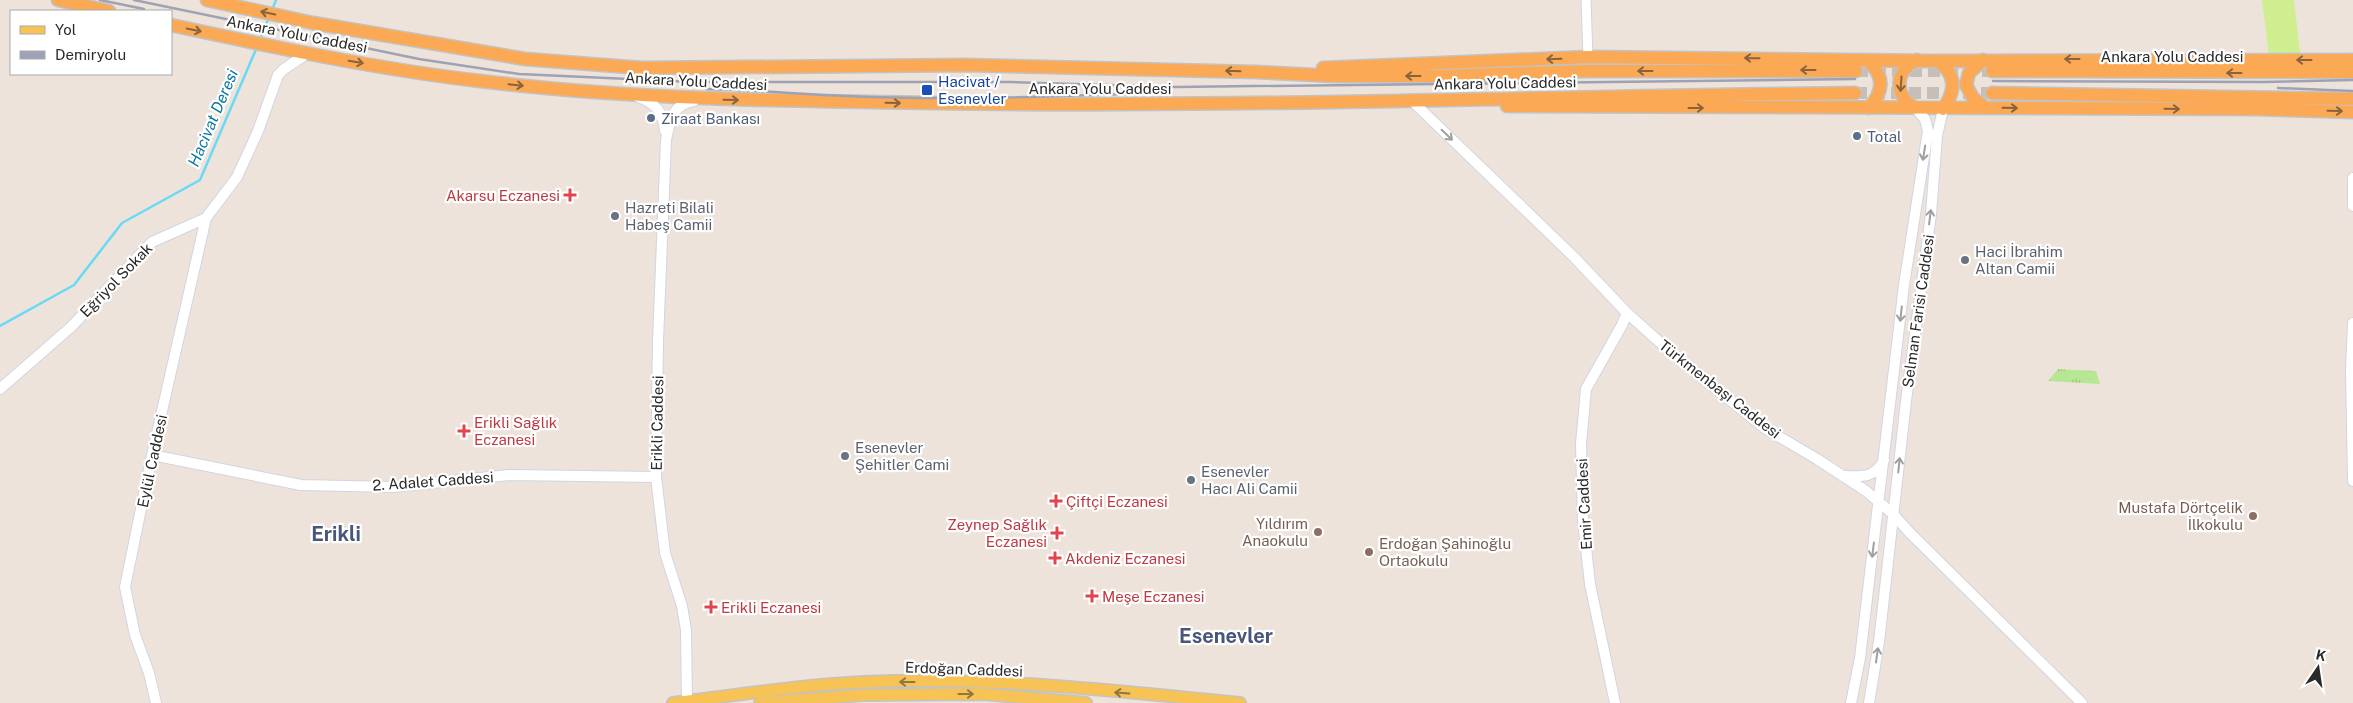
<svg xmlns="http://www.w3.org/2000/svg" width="2353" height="703" font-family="'Public Sans',sans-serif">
	<defs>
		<pattern id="grass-tufts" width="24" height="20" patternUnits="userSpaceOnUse" patternTransform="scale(1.25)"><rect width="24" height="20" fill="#b7e694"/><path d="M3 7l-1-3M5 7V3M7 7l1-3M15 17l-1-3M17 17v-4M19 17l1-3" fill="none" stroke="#9ec580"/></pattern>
	</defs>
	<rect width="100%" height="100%" fill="#ede3db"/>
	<!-- grass -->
	<path fill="url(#grass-tufts)" d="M 2058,369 L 2096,371 L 2100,384 L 2048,381 Z"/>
	<!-- pitch -->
	<path fill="#ceee8f" d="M 2262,0 L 2294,0 L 2300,53 L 2269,56 Z"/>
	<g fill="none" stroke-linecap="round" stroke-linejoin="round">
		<!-- stream -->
		<path stroke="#68dbf4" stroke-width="2.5" d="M 272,10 L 276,0
			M 260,40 L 269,17
			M 0,326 L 74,285 L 122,223 L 200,180 L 257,47"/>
		<!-- trunk-tunnel -->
		<path stroke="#c6beb8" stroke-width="12" stroke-dasharray="12 6" stroke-linecap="butt" d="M 1856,71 L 1992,71
			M 1855,93 L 1992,93"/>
		<defs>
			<path id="tertiary" d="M 1586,0 L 1588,57"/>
			<path id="secondary" d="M 638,97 C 656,103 663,112 665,131
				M 1412,101 L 1574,257 L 1627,313 L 1673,354 L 1766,429 L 1817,459 L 1866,491 L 1893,514 L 1910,533 L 2082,703
				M 2353,178 L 2353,206
				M 2353,323 L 2351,370 L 2353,481
				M 0,389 L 71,327 L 152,242 L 206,218 L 237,177 L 258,131 L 278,75 L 284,69 L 308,53
				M 152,455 L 301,485 L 394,487 L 509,475 L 656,477
				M 1844,476 C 1862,477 1875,478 1884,460
				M 156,703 L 149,673 L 135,635 L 125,587 L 152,455 L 206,218
				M 687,703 L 686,630 L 682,606 L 665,553 L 656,477 L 658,341 L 666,140 C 670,121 672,104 694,101
				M 1615,703 L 1590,584 L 1583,521 L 1581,444 L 1586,389 L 1622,325 L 1627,313
				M 1851,703 L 1860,658 L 1904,285 L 1928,131 L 1925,119 L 1915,108
				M 1869,703 L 1879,642 L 1906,401 L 1931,214 L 1937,136 L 1943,109"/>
			<path id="primary" d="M 673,703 C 737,695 801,685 865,682 C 990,676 1116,691 1240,703
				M 760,703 L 863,695 L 984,694 L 1086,703"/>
			<path id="trunk" d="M 58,0 L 109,11
				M 207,0 L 313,23 L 525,59 L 642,68 L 966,65 L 1255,72 L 1334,76 L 1442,76 L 1586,71 L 1856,71
				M 171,25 C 273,47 376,69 480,81 C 630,99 779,101 930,103 C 1238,108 1547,96 1855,93
				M 1867,60 C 1885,76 1884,91 1869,108
				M 1983,60 L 1969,73 L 1966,85 L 1973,98 L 1986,108
				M 1937,61 C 1957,74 1956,91 1943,109
				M 1323,68 L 1588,57 L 1937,61 L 2353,60
				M 1992,71 L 2353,72
				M 1992,93 L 2353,99
				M 1507,106 L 2256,109 L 2353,112
				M 1915,108 C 1894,96 1894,71 1917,60"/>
		</defs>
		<!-- tertiary casing -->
		<use href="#tertiary" stroke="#d0d5e3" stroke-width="11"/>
		<!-- secondary casing -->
		<use href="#secondary" stroke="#d0d5e3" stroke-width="12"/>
		<!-- primary casing -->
		<use href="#primary" stroke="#c3c3c3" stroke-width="14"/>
		<!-- trunk casing -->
		<use href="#trunk" stroke="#c3c3c3" stroke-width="15"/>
		<!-- tertiary -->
		<use href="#tertiary" stroke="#fff" stroke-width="9"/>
		<!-- secondary -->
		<use href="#secondary" stroke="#fff" stroke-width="10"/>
		<!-- primary -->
		<use href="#primary" stroke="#f7c355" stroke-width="11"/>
		<!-- trunk -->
		<use href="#trunk" stroke="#fba954" stroke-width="12"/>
		<!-- rail -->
		<path stroke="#9da3b5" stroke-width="2.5" d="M 100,0 L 144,9
			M 134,0 L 419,59 L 519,74 L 695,82 L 1011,82 L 1176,87 L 1855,79
			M 1993,81 L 2263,82 L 2353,80
			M 2278,88 L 2353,91
			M 706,89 C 753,90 799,94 846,96 C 951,101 1058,96 1163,93"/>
	</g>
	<!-- one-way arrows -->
	<defs><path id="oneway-shaft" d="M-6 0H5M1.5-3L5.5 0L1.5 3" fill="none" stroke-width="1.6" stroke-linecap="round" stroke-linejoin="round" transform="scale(1.25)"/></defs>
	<g stroke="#88633d">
		<use href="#oneway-shaft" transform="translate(268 13) rotate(-168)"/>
		<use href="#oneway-shaft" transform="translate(194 30) rotate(12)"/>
		<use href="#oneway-shaft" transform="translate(1752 58) rotate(-179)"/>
		<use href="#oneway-shaft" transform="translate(1554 59) rotate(178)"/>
		<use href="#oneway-shaft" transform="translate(2072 59) rotate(-180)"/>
		<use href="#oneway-shaft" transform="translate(2304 60) rotate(-180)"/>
		<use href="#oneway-shaft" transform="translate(356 62) rotate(10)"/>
		<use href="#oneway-shaft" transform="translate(1808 70) rotate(-180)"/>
		<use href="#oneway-shaft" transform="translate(1233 71) rotate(-178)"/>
		<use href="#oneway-shaft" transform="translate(1645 71) rotate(180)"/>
		<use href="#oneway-shaft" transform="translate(2234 73) rotate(180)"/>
		<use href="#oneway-shaft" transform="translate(1413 76) rotate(180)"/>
		<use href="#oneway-shaft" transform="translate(1901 84) rotate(94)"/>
		<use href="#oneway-shaft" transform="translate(516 85) rotate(6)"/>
		<use href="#oneway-shaft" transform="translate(731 100) rotate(1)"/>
		<use href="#oneway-shaft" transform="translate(893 103) rotate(1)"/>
		<use href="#oneway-shaft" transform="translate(1696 108)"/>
		<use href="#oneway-shaft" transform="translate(2010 108) rotate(1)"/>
		<use href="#oneway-shaft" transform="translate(2172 109) rotate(1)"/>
		<use href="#oneway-shaft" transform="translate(2335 111) rotate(1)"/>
	</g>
	<g stroke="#9f9f9f">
		<use href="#oneway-shaft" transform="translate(1447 135) rotate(44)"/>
		<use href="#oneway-shaft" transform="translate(1924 153) rotate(99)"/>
		<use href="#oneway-shaft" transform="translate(1930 217) rotate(-83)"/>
		<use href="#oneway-shaft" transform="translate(1901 314) rotate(96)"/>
		<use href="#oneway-shaft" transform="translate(1899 465) rotate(-84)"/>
		<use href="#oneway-shaft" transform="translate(1873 550) rotate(97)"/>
		<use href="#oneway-shaft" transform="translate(1877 655) rotate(-82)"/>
	</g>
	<g stroke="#907640">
		<use href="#oneway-shaft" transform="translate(907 682) rotate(-180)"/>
		<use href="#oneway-shaft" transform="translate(1122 693) rotate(-176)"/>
		<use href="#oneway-shaft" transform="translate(966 694)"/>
	</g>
	<!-- markers -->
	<rect fill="#1a4fb4" stroke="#fff" stroke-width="2" x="921" y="84" width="12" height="12" rx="2.5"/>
	<g fill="#5c6f8a" stroke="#fff" stroke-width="2">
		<circle cx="651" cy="118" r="5"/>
		<circle cx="1857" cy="136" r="5"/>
	</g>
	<g fill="#e0444e" stroke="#fff" stroke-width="2">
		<path d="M567.5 187.5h5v5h5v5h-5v5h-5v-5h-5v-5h5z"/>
		<path d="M461.5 423.5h5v5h5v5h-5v5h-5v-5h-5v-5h5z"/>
		<path d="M1053.5 493.5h5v5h5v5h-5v5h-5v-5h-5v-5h5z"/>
		<path d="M1054.5 525.5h5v5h5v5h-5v5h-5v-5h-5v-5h5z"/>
		<path d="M1052.5 550.5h5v5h5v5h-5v5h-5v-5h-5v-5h5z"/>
		<path d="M1089.5 588.5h5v5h5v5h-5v5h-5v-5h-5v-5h5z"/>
		<path d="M708.5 599.5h5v5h5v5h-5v5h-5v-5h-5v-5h5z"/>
	</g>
	<g fill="#6b7280" stroke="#fff" stroke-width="2">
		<circle cx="615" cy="216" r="5"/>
		<circle cx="1965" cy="260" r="5"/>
		<circle cx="845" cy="456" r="5"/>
		<circle cx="1191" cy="480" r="5"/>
	</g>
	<g fill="#8d6e63" stroke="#fff" stroke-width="2">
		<circle cx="2253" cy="516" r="5"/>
		<circle cx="1318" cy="532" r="5"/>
		<circle cx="1369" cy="552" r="5"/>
	</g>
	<g text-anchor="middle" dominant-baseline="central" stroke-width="4.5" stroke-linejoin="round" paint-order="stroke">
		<!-- street labels -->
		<g font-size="15" fill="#2a2a2a" stroke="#fff">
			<text transform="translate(297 34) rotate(11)">Ankara Yolu Caddesi</text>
			<text x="2172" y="56">Ankara Yolu Caddesi</text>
			<text transform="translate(696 81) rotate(3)">Ankara Yolu Caddesi</text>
			<text transform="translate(1505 83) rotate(-1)">Ankara Yolu Caddesi</text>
			<text x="1100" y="88">Ankara Yolu Caddesi</text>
			<text transform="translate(116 280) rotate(-46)">Eğriyol Sokak</text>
			<text transform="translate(1918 311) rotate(-82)">Selman Farisi Caddesi</text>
			<text transform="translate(1720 389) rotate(38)">Türkmenbaşı Caddesi</text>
			<text transform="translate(657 423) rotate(-89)">Erikli Caddesi</text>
			<text transform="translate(152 461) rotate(-78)">Eylül Caddesi</text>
			<text transform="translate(433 481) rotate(-4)">2. Adalet Caddesi</text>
			<text transform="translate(1584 504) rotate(-93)">Emir Caddesi</text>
			<text transform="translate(964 669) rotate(2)">Erdoğan Caddesi</text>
		</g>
		<!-- transit labels -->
		<g font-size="15" fill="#164399" stroke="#fff" text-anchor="start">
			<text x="938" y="81">Hacivat /<tspan x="938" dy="17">Esenevler</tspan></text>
		</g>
		<!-- service labels -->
		<g font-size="15" fill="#4e5e75" stroke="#fff" text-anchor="start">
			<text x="661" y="118">Ziraat Bankası</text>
			<text x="1867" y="136">Total</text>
		</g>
		<!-- health labels -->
		<g font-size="15" fill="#be3a42" stroke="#fff" text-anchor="start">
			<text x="560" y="195" text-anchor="end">Akarsu Eczanesi</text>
			<text x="474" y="422">Erikli Sağlık<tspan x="474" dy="17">Eczanesi</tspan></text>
			<text x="1066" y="501">Çiftçi Eczanesi</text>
			<text x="1047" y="524" text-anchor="end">Zeynep Sağlık<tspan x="1047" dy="17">Eczanesi</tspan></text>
			<text x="1065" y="558">Akdeniz Eczanesi</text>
			<text x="1102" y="596">Meşe Eczanesi</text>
			<text x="721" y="607">Erikli Eczanesi</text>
		</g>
		<!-- worship labels -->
		<g font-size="15" fill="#5b616d" stroke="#fff" text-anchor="start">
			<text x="625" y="207">Hazreti Bilali<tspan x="625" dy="17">Habeş Camii</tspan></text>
			<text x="1975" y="251">Haci İbrahim<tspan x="1975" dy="17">Altan Camii</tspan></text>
			<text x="855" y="447">Esenevler<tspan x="855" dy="17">Şehitler Cami</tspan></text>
			<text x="1201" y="471">Esenevler<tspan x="1201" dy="17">Hacı Ali Camii</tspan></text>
		</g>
		<!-- education labels -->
		<g font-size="15" fill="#785e54" stroke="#fff" text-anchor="end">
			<text x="2243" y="507">Mustafa Dörtçelik<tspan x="2243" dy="17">İlkokulu</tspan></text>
			<text x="1308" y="523">Yıldırım<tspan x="1308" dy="17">Anaokulu</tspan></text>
			<text x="1379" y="543" text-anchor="start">Erdoğan Şahinoğlu<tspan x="1379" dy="17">Ortaokulu</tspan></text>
		</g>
		<!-- water labels -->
		<g font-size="16" font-style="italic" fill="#0779a0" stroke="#fff">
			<text transform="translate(213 118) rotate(-67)">Hacivat Deresi</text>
		</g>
		<!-- district labels -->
		<g font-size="20" font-weight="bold" fill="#48567c" stroke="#fff">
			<text x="336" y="534">Erikli</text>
			<text x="1226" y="636">Esenevler</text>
		</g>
	</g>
	<!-- legend -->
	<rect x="10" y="10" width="162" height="65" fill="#ffffff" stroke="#aaaaaa"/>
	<rect x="20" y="26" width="25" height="8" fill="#f7c355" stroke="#aaaaaa"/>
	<text x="55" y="35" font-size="15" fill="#2a2a2a">Yol</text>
	<rect x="20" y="51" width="25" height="8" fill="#9da3b5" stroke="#aaaaaa"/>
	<text x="55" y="60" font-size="15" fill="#2a2a2a">Demiryolu</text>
	<!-- north arrow -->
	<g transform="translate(2318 668) rotate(13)" stroke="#ffffff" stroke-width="4" paint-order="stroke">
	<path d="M0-4L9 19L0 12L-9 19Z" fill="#2a2a2a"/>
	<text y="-8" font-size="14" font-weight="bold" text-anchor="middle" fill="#2a2a2a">K</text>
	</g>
</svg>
